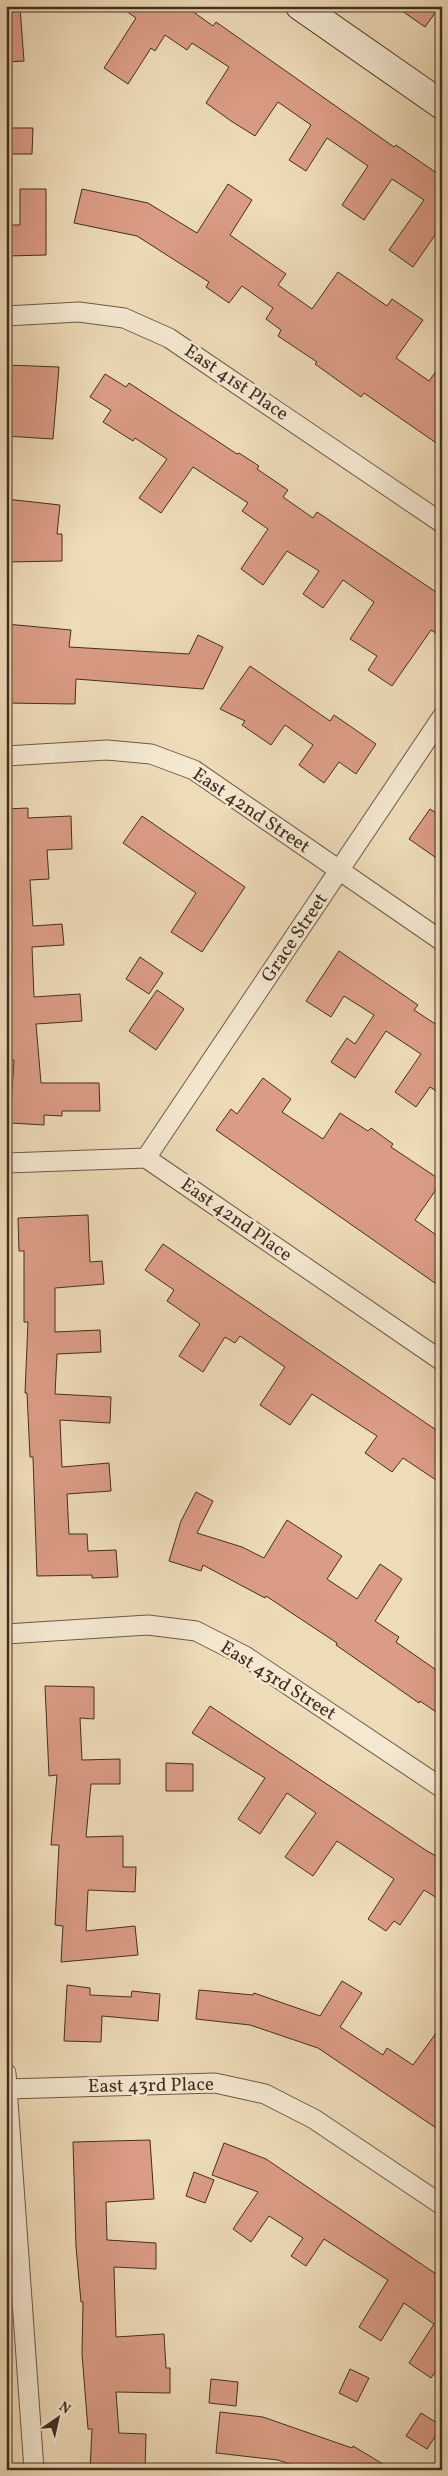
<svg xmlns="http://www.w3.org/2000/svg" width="448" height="2476" font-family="Vollkorn,serif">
	<rect width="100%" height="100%" fill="#eedbb8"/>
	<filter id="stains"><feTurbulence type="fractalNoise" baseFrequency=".004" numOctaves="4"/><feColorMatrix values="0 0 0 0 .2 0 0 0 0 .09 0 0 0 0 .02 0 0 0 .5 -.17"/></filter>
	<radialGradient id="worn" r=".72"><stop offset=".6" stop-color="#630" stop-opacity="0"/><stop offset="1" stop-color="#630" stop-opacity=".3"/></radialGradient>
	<!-- building -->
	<path fill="#db9c85" stroke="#422e21" d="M 119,6 L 185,6 L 213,26 L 216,22 L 394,147 L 396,145 L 441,176 L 442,174 L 442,225 L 413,267 L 389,250 L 424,200 L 392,179 L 364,220 L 342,205 L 368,166 L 327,138 L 306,171 L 289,160 L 311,125 L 278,102 L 255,136 L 231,121 L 206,103 L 229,67 L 192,43 L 187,50 L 165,35 L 155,51 L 151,48 L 128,84 L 104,68 L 136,18 Z
		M 395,6 L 440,6 L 425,27 Z
		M 6,8 L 20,8 L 24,61 L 6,62 Z
		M 7,128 L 33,128 L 32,154 L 7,154 Z
		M 228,184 L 252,200 L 230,235 L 286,274 L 278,285 L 312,309 L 338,272 L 387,306 L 392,299 L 423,320 L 396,358 L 429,381 L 442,363 L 442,447 L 364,393 L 361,397 L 315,364 L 317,362 L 278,336 L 281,330 L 266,319 L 273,308 L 242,286 L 229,303 L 206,287 L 209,282 L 137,236 L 74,223 L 82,189 L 148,203 L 197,233 Z
		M 20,189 L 46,189 L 46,255 L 6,256 L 6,225 L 20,225 Z
		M 6,365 L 59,367 L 53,439 L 6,436 Z
		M 105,374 L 126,387 L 129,383 L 237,454 L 239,453 L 259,466 L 257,469 L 288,490 L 283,497 L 313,518 L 317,512 L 442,596 L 442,637 L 431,630 L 392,686 L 368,670 L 377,656 L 350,639 L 374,602 L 343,580 L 323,608 L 303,594 L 319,571 L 287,551 L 263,585 L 241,569 L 268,529 L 242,511 L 248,503 L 193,467 L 161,513 L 139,498 L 167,459 L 135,438 L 133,441 L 103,422 L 111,410 L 90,397 Z
		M 6,499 L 60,505 L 57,534 L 62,534 L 62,561 L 6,562 Z
		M 6,624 L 71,630 L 69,647 L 189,654 L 198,635 L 223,647 L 203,689 L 76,679 L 75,704 L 6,703 Z
		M 250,666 L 330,721 L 334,715 L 376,744 L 356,774 L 339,762 L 324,783 L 299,765 L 313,745 L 285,725 L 271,745 L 242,725 L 245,721 L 220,709 Z
		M 28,808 L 28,818 L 71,816 L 72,849 L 47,850 L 49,879 L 30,880 L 33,926 L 62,924 L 64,945 L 32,947 L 34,997 L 80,994 L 82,1021 L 36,1024 L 41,1083 L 99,1083 L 100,1111 L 62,1111 L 62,1116 L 44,1115 L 44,1125 L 10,1123 L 14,1060 L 9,1060 L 6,1031 L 6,809 Z
		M 430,809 L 442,817 L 442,862 L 409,839 Z
		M 142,816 L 245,887 L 202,952 L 171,932 L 196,893 L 123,843 Z
		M 339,951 L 418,1005 L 414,1010 L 440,1027 L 442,1024 L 442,1095 L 430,1087 L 416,1107 L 395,1092 L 421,1054 L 386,1031 L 355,1078 L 331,1062 L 347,1038 L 355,1044 L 374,1015 L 344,996 L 331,1017 L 306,1001 Z
		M 140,957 L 163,973 L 149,994 L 126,979 Z
		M 157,990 L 184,1009 L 156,1050 L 129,1031 Z
		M 263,1078 L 291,1099 L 282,1112 L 323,1139 L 340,1113 L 368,1131 L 371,1128 L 393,1144 L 391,1147 L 442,1181 L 415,1220 L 442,1239 L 442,1288 L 216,1130 L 231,1109 L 237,1114 Z
		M 88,1215 L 90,1262 L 102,1261 L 104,1284 L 55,1288 L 55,1332 L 100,1330 L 101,1352 L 57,1354 L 55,1394 L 111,1397 L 110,1423 L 60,1420 L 62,1467 L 109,1463 L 111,1491 L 67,1494 L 69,1534 L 87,1534 L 88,1551 L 116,1550 L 118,1577 L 92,1578 L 92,1575 L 37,1576 L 33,1457 L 30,1457 L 27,1393 L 25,1393 L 28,1322 L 24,1322 L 24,1251 L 19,1251 L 18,1218 Z
		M 163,1244 L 442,1434 L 442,1484 L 403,1458 L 392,1472 L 365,1453 L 377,1436 L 312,1394 L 290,1425 L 260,1405 L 285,1367 L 240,1336 L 235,1343 L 225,1337 L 203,1372 L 179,1356 L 200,1324 L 167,1301 L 174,1290 L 145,1270 Z
		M 196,1492 L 213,1501 L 197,1533 L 242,1547 L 264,1558 L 287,1520 L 342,1556 L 327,1579 L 357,1599 L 380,1564 L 402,1579 L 375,1621 L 399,1637 L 396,1642 L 442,1674 L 442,1716 L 420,1701 L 419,1703 L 336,1645 L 337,1643 L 266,1596 L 265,1598 L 203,1565 L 201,1571 L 169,1561 L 181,1521 Z
		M 45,1686 L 94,1687 L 94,1719 L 80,1718 L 82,1760 L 120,1759 L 120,1784 L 91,1784 L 86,1837 L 123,1836 L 123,1867 L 136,1867 L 135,1892 L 88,1890 L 86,1931 L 135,1926 L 138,1955 L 61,1962 L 63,1926 L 55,1925 L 59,1845 L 51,1845 L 57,1775 L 49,1776 Z
		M 210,1706 L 427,1851 L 442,1859 L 442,1901 L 424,1890 L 400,1925 L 394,1921 L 386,1931 L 368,1919 L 394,1879 L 337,1841 L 313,1876 L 285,1857 L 316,1813 L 287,1793 L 260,1834 L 238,1819 L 265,1778 L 192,1733 Z
		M 166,1763 L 193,1764 L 193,1791 L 166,1791 Z
		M 342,1981 L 362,1993 L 340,2027 L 383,2055 L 387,2048 L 413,2065 L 442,2025 L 442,2132 L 318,2048 L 250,2025 L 196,2019 L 199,1990 L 253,1995 L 254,1993 L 320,2016 Z
		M 67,1985 L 90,1988 L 90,1995 L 131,1997 L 132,1991 L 160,1994 L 158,2021 L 102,2016 L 101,2042 L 64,2041 Z
		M 150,2140 L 154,2199 L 106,2202 L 107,2240 L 156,2243 L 156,2269 L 114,2267 L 116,2337 L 164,2334 L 166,2368 L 170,2368 L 170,2393 L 116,2392 L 119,2433 L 146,2434 L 145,2470 L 90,2470 L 92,2429 L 88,2429 L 82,2354 L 83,2302 L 81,2302 L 76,2247 L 73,2142 Z
		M 224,2143 L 266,2159 L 442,2278 L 442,2362 L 431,2378 L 409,2363 L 434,2324 L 404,2303 L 381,2341 L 359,2327 L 388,2280 L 324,2239 L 306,2266 L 291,2256 L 303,2238 L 269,2216 L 251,2242 L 233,2229 L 258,2192 L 212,2175 Z
		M 194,2172 L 214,2180 L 205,2203 L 186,2196 Z
		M 350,2369 L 369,2378 L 357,2402 L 339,2393 Z
		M 211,2379 L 238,2382 L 236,2406 L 209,2403 Z
		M 220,2412 L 263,2417 L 352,2448 L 353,2446 L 393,2470 L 307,2470 L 278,2460 L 216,2453 Z
		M 421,2413 L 442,2426 L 427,2449 L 406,2436 Z"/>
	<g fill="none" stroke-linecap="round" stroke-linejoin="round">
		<defs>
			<path id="street" d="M 6,316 L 79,312 L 124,318 L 169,338 L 442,523
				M 6,756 L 107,750 L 151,754 L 194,770 L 442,941
				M 146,1158 L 442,717
				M 6,1163 L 146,1158 L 442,1361
				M 6,1634 L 148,1625 L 196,1631 L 245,1656 L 442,1788
				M 6,2073 L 34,2470
				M 7,2089 L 215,2083 L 265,2094 L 314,2119 L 442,2205"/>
			<path id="secondary" d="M 300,6 L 442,105"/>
		</defs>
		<!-- street casing -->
		<use href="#street" stroke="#6d5947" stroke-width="21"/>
		<!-- secondary casing -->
		<use href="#secondary" stroke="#422e21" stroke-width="30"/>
		<!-- street -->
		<use href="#street" stroke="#f4e8d1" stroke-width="19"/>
		<!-- secondary -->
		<use href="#secondary" stroke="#f4e8d1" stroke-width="28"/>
	</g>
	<g text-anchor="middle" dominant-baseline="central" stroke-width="5" stroke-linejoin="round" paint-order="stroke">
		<!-- street labels -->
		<g font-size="19" fill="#422e21" stroke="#f4e8d1">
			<text transform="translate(236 383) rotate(34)">East 41st Place</text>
			<text transform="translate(251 811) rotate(34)">East 42nd Street</text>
			<text transform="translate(295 938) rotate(-56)">Grace Street</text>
			<text transform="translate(236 1220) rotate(35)">East 42nd Place</text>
			<text transform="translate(278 1681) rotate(32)">East 43rd Street</text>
			<text transform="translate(151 2086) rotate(-1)">East 43rd Place</text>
		</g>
	</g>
	<!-- margin -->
	<rect width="448" height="2476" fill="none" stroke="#eedbb8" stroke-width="25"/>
	<rect x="8" y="8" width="433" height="2461" fill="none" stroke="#422e21" stroke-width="2.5"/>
	<rect x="12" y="12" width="423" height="2451" fill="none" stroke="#422e21"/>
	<!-- north arrow -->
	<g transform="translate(58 2418) rotate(34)" stroke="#f4e8d1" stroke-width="4" paint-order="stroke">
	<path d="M0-4L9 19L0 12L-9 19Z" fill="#422e21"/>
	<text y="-8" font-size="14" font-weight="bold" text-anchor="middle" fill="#422e21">N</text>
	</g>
	<rect width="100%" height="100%" filter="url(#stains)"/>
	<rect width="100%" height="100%" fill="url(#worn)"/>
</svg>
